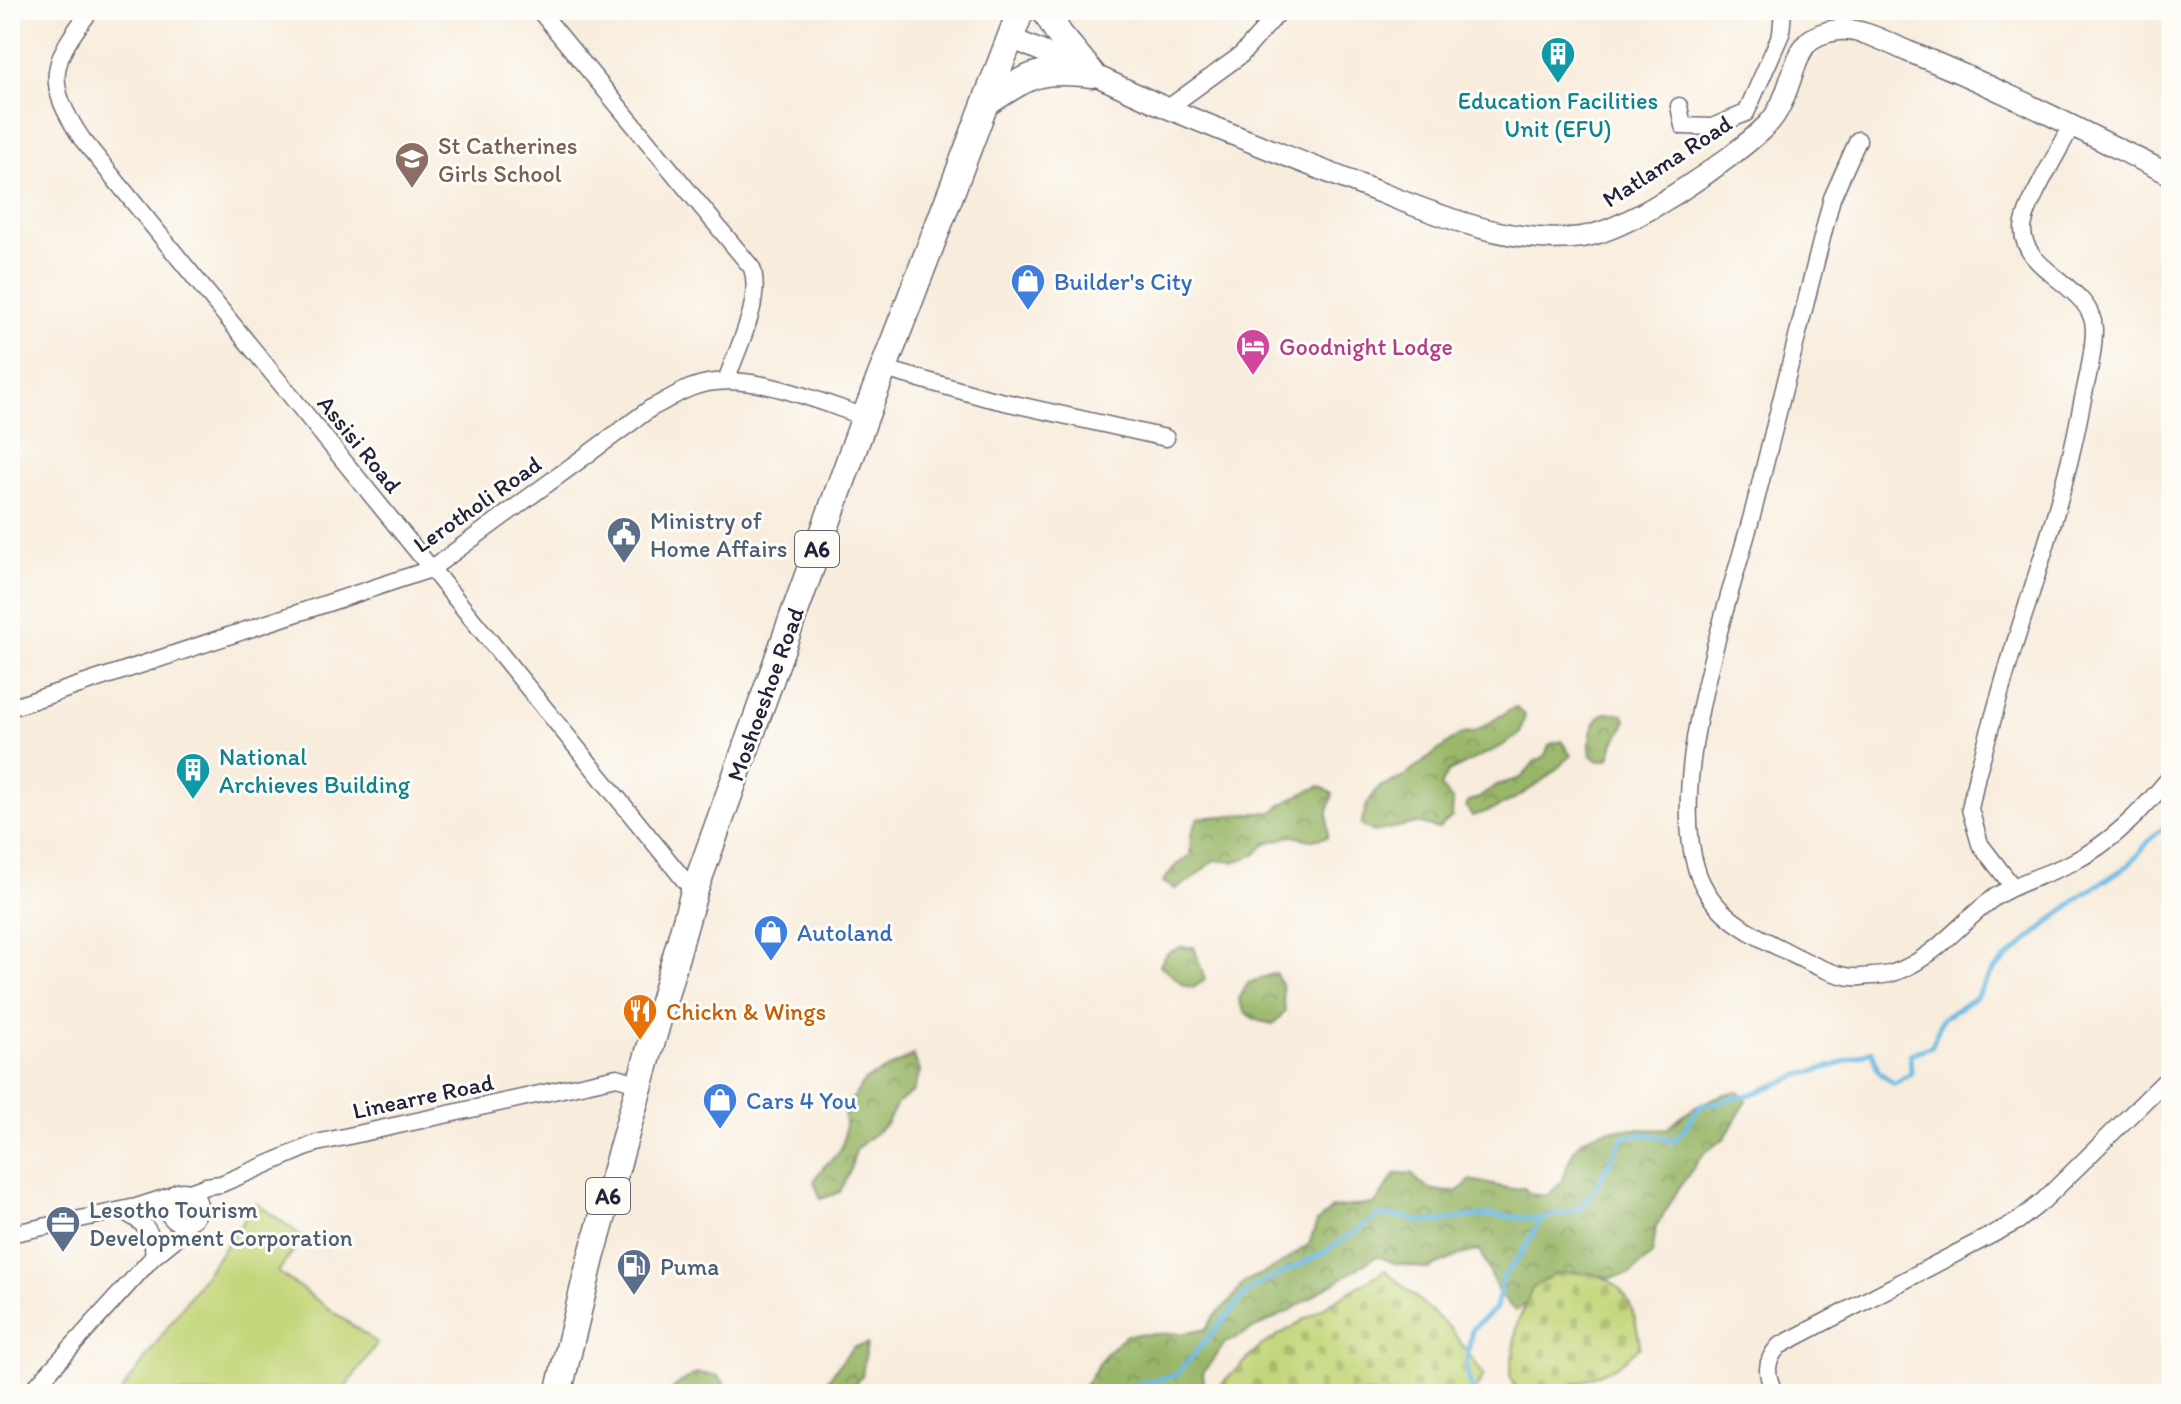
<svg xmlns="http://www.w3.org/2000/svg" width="2181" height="1404" font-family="Itim,sans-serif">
	<defs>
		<pattern id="forest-crowns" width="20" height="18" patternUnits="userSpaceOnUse" patternTransform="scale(2)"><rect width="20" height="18" fill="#99b668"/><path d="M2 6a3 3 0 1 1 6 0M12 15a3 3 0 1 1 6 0" fill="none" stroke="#7c9457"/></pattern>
		<pattern id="cemetery-stones" width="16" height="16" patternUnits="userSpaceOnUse" patternTransform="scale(2)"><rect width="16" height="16" fill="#c2d578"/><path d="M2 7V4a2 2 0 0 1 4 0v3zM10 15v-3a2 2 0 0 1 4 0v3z" fill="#a6b769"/></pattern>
	</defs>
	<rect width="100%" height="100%" fill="#fdfcf7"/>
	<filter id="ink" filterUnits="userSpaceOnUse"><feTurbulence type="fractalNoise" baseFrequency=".0125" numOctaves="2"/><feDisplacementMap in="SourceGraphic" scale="16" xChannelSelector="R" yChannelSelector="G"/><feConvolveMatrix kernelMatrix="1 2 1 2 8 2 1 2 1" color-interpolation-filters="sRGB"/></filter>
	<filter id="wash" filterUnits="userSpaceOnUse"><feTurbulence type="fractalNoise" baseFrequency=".006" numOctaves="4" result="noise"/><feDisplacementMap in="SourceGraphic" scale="32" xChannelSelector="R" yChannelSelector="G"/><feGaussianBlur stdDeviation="1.8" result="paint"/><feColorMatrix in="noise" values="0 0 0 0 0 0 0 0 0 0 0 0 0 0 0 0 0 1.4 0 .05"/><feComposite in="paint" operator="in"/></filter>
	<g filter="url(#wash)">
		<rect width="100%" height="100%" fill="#f8ecdc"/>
		<!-- forest -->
		<path fill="url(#forest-crowns)" stroke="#5e6c52" stroke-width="2" d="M 1515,707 L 1525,715 L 1520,734 L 1502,746 L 1448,772 L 1441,786 L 1453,801 L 1452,817 L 1438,829 L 1417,823 L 1374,832 L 1361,824 L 1367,804 L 1379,787 L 1402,778 L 1459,735 L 1474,732 Z
			M 1605,713 L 1623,714 L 1626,720 C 1624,731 1618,733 1614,742 C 1611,749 1613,753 1608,759 L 1599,761 L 1591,755 C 1588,741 1591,720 1605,713 Z
			M 1562,741 L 1571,756 C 1542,783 1511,806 1472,816 L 1466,807 L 1469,801 L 1479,798 L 1497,785 L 1521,778 L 1535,761 L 1544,757 L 1550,744 Z
			M 1320,786 L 1333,794 L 1328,811 L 1328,837 L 1312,840 L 1292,836 L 1266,843 L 1255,855 L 1234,862 L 1214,860 L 1191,880 L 1175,889 L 1163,882 L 1176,865 L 1190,856 L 1191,836 L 1198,818 L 1272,812 L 1290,799 Z
			M 1180,947 L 1194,947 L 1205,980 L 1193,988 L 1184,985 L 1160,965 L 1166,954 Z
			M 1275,973 L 1282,984 L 1285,1012 L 1273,1024 C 1255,1021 1243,1017 1239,999 L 1248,983 Z
			M 913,1055 L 920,1071 L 914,1091 L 897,1104 L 886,1124 L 856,1149 L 850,1171 L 840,1192 L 821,1199 L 814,1182 C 820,1169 825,1166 835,1156 C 848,1144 845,1122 844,1105 L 854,1097 L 864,1081 Z
			M 1738,1091 L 1747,1100 L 1725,1138 L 1704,1153 L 1679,1188 L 1656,1228 L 1652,1255 L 1630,1274 L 1610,1278 L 1592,1274 L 1536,1286 L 1526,1303 L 1515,1311 L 1499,1294 L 1480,1250 L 1460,1255 L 1428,1269 L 1395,1263 L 1377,1256 L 1291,1310 L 1225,1343 L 1203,1373 L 1205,1394 L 1073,1394 L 1084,1387 L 1106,1353 L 1126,1335 L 1187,1333 L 1206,1329 L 1214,1316 L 1231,1300 L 1244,1282 L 1276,1267 L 1309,1244 L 1317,1222 L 1332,1208 L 1375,1204 L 1395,1174 L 1412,1173 C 1423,1191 1438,1192 1457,1192 L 1471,1180 L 1512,1189 L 1524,1188 L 1530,1194 L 1546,1196 C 1571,1176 1560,1178 1572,1154 C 1589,1119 1637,1132 1667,1129 C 1689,1109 1709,1097 1738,1091 Z
			M 867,1344 L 862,1376 L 846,1394 L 817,1394 L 853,1347 Z
			M 697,1373 L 718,1376 L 730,1389 L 741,1394 L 667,1394 L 680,1382 Z"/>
		<!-- cemetery -->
		<path fill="url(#cemetery-stones)" stroke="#727c5a" stroke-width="2" d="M 1385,1270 L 1450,1328 L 1484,1375 L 1473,1394 L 1211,1394 L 1261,1346 Z
			M 1554,1274 C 1566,1274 1581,1271 1592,1274 C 1629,1282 1636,1315 1640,1347 L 1617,1366 L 1554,1394 L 1516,1394 L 1510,1375 L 1517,1324 L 1532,1289 Z"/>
		<!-- pitch -->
		<path fill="#c2d578" stroke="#727c5a" stroke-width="2" d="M 256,1203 L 303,1237 L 278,1272 L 377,1343 L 341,1394 L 120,1394 Z"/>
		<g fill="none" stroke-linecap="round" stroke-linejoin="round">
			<!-- stream -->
			<path stroke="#66b9e2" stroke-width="5" d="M 1109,1394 L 1118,1389 L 1176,1375 L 1250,1289 L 1321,1254 L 1380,1215 L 1409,1218 L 1424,1223 L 1484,1215 L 1541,1219 L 1578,1209 L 1592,1194 L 1623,1137 L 1650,1134 L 1674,1142 L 1701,1106 L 1752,1094 L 1797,1076 L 1836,1065 L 1872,1051 L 1878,1071 L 1894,1084 L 1911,1073 L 1910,1054 L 1932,1046 L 1942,1019 L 1976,997 L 1993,970 L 2079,897 L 2129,865 L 2154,835 L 2171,823
				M 1473,1394 L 1466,1364 L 1472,1329 L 1496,1308 L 1503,1277 L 1522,1253 L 1541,1219"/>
		</g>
	</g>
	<g filter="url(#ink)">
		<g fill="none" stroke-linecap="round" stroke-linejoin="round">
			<defs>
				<path id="minor" d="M 91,10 C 50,62 44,82 82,139 L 694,892
					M 539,10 L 752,268 C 763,301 737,349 726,381
					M 1679,106 L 1683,126 L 1712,127 L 1746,113 L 1781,34 L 1783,10
					M 1168,108 L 1241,55 L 1281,10
					M 1858,140 L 1832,198 C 1806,301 1780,405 1754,508 C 1729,603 1666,777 1697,871 C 1711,913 1747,932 1784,950 C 1803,960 1840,980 1861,977 C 1871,976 1883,976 1893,973 C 1935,959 1960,922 1995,897 C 2018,882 2046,875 2071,863 C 2112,843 2142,811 2171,776
					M 885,369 L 987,398 L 1166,438
					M 10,708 L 431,569 L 651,408 C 664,402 677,393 690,388 C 743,367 814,400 865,417
					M 2013,887 L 1980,844 L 1970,809 L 1977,775 C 1993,720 2007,665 2025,612 C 2046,546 2067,481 2080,413 C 2085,386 2094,357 2094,329 C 2093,286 2022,272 2023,229 C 2024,206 2061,148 2072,125
					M167 1207a16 16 0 1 1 32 0a16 16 0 1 1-32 0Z
					M 190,1192 L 206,1186 L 221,1184 L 317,1143 L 617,1077 L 640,1084
					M 121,1211 C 142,1219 156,1233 153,1257
					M 10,1234 L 136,1207 L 170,1196
					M 29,1394 L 153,1257 L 174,1240 L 189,1221
					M 1775,1394 C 1766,1375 1764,1362 1779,1346 L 2018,1221 L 2043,1201 L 2171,1075"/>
				<path id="tertiary" d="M 1010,38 C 1063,59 1115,85 1167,108 C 1230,134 1294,159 1358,184 C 1427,210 1506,247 1582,237 C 1630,230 1732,160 1767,125 C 1790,102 1791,60 1808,42 C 1815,35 1829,31 1838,30 C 1862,28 1886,42 1907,51 C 1998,87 2084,132 2171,175"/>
				<path id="primary" d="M 1045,10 L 1059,34 L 1092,74
					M 986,103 C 1031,74 1038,68 1092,74
					M 558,1394 L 591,1258 L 694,892 L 865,417 L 1021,10"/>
			</defs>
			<!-- minor casing -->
			<use href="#minor" stroke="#6d6973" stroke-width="19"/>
			<!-- tertiary casing -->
			<use href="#tertiary" stroke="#6d6973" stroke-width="23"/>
			<!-- primary casing -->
			<use href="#primary" stroke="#6d6973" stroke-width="29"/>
			<!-- minor -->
			<use href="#minor" stroke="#fff" stroke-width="16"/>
			<!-- tertiary -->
			<use href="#tertiary" stroke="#fff" stroke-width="20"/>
			<!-- primary -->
			<use href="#primary" stroke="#fff" stroke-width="26"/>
		</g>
	</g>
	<!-- icons -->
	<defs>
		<symbol id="building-pin" viewBox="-11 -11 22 30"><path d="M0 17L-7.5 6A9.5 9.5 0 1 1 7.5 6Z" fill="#0f9aa8" stroke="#fdfcf7"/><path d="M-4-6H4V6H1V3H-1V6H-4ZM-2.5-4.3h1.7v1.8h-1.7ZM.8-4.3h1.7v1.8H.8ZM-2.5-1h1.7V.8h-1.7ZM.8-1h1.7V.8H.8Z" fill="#fff"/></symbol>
		<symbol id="school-pin" viewBox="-11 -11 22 30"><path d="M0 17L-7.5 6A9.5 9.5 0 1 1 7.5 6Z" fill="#8d6e63" stroke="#fdfcf7"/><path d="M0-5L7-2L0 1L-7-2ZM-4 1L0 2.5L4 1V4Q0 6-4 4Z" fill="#fff"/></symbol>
		<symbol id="shop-pin" viewBox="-11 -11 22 30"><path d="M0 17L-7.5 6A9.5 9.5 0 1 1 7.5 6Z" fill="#3f7fe0" stroke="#fdfcf7"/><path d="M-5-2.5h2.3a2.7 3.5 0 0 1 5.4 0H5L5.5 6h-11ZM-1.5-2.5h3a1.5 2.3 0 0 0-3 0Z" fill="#fff"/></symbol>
		<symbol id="hotel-pin" viewBox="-11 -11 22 30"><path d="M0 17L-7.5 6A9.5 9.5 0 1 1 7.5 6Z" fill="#d1479c" stroke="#fdfcf7"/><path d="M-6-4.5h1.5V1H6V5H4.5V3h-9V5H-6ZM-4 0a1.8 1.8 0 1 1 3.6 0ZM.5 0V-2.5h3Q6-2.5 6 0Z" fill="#fff"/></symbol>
		<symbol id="civic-pin" viewBox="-11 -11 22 30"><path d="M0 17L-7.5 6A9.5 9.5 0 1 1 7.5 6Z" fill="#5c6f8a" stroke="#fdfcf7"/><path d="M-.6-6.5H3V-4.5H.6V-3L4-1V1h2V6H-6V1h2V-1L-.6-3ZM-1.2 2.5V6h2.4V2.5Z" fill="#fff"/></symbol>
		<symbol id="restaurant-pin" viewBox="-11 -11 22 30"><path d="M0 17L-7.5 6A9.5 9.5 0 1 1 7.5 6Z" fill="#e8710a" stroke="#fdfcf7"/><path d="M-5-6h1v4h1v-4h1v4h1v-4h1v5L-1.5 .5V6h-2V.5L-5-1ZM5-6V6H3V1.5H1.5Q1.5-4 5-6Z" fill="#fff"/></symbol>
		<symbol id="office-pin" viewBox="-11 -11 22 30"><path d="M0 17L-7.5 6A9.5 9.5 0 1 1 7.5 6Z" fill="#5c6f8a" stroke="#fdfcf7"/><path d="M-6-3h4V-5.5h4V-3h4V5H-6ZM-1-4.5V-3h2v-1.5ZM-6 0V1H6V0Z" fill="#fff"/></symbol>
		<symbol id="fuel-pin" viewBox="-11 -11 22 30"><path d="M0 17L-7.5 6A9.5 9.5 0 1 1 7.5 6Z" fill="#5c6f8a" stroke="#fdfcf7"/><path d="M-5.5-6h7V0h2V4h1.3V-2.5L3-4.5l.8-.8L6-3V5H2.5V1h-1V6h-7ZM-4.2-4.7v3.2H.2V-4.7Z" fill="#fff"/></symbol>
	</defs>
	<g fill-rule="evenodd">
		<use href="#building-pin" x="1538" y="34" width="40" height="54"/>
		<use href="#school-pin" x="392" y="139" width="40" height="54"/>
		<use href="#shop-pin" x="1008" y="261" width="40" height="54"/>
		<use href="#hotel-pin" x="1233" y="326" width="40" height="54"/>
		<use href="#civic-pin" x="604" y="514" width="40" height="54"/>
		<use href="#building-pin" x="173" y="750" width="40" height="54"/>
		<use href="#shop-pin" x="751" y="912" width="40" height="54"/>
		<use href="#restaurant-pin" x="620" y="991" width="40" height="54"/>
		<use href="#shop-pin" x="700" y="1080" width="40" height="54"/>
		<use href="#office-pin" x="43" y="1203" width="40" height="54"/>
		<use href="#fuel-pin" x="614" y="1246" width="40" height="54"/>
	</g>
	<g text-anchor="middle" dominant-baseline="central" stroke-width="6" stroke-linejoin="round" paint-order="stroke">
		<!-- shield labels -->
		<g fill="#fdfcf7" stroke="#646373" stroke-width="2">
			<rect x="795" y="531" width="44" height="36" rx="6"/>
			<rect x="586" y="1178" width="44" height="36" rx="6"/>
		</g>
		<g font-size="22" font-weight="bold" fill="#22223b">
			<text x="817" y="549">A6</text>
			<text x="608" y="1196">A6</text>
		</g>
		<!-- culture labels -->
		<g font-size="24" fill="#0d838f" stroke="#fdfcf7">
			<text x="1558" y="100">Education Facilities<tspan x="1558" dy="28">Unit (EFU)</tspan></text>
			<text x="219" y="756" text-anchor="start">National<tspan x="219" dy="28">Archieves Building</tspan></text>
		</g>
		<!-- education labels -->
		<g font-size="24" fill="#785e54" stroke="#fdfcf7" text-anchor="start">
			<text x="438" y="145">St Catherines<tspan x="438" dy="28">Girls School</tspan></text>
		</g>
		<!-- street labels -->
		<g font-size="24" fill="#22223b" stroke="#fdfcf7">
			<text transform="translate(1667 161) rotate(-33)">Matlama Road</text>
			<text transform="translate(360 444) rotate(51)">Assisi Road</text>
			<text transform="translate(477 504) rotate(-35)">Lerotholi Road</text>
			<text transform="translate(765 694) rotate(-70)">Moshoeshoe Road</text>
			<text transform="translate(423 1096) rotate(-12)">Linearre Road</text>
		</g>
		<!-- shop labels -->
		<g font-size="24" fill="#366cbe" stroke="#fdfcf7" text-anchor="start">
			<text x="1054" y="281">Builder's City</text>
			<text x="797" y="932">Autoland</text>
			<text x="746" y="1100">Cars 4 You</text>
		</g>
		<!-- hotel labels -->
		<g font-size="24" fill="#b23c85" stroke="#fdfcf7" text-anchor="start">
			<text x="1279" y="346">Goodnight Lodge</text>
		</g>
		<!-- service labels -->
		<g font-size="24" fill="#4e5e75" stroke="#fdfcf7" text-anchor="start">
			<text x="650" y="520">Ministry of<tspan x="650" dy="28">Home Affairs</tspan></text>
			<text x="89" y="1209">Lesotho Tourism<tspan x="89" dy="28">Development Corporation</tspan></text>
			<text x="660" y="1266">Puma</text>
		</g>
		<!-- food labels -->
		<g font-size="24" fill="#c56008" stroke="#fdfcf7" text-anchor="start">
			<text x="666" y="1011">Chickn &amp; Wings</text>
		</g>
	</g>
	<!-- margin -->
	<rect width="2181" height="1404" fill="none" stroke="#fdfcf7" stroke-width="40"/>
</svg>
